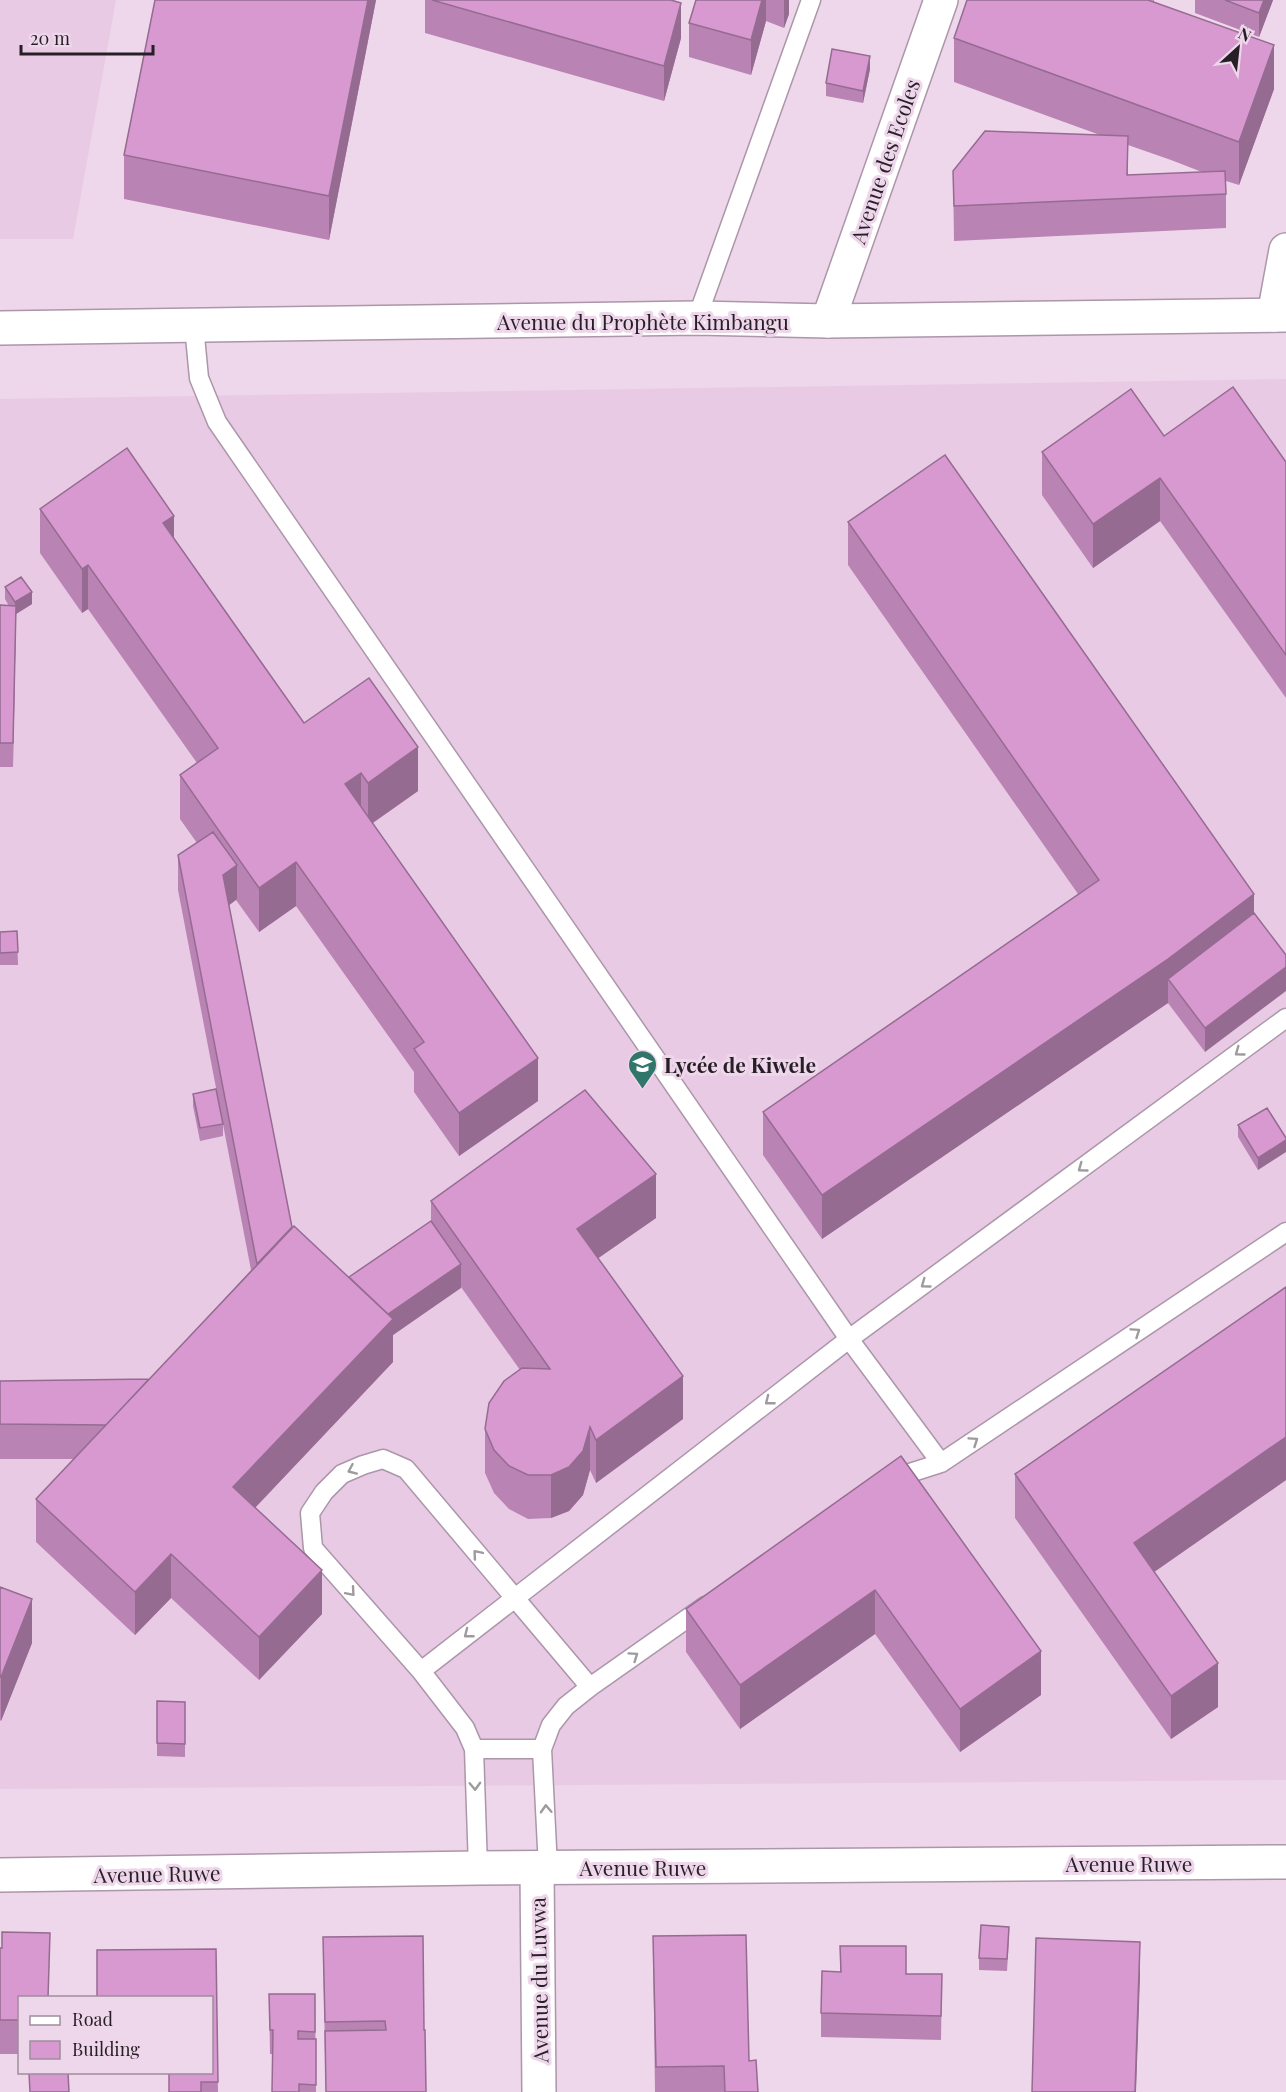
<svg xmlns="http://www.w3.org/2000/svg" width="1286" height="2092" font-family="'Playfair Display',serif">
	<rect width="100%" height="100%" fill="#eed6eb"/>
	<!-- built -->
	<path fill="#e8cae4" d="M 0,0 L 116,0 L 73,239 L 0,239 Z
		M 1286,379 L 1286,1780 L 0,1789 L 0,399 Z"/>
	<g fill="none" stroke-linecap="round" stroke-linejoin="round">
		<defs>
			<path id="lane" d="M 697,318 L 811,0
				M 194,326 L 199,378 L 217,422 L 849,1339 L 941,1463
				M 891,1479 L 941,1463 L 1286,1232
				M 421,1671 L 849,1339 L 1286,1018
				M 474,1749 L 542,1749
				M 478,1868 L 474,1749 L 465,1728 L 421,1671 L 313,1548 L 310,1513 L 324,1492 L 342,1474 L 363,1465 L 383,1459 L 406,1469 L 590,1687
				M 548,1868 L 542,1749 L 551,1725 L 566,1706 L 590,1687 L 705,1606"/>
			<path id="street" d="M 1274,315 L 1286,250
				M 828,321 L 941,0
				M 537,1868 L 539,2092"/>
			<path id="secondary" d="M 0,328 L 697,318 L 828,321 L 1286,315
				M 0,1875 L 478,1868 L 1286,1862"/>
		</defs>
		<!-- lane casing -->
		<use href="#lane" stroke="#ac96a9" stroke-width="21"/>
		<!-- street casing -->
		<use href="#street" stroke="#ac96a9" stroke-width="36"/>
		<!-- secondary casing -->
		<use href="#secondary" stroke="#ac96a9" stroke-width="36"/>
		<!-- lane -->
		<use href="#lane" stroke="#fff" stroke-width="18"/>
		<!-- street -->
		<use href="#street" stroke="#fff" stroke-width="33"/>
		<!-- secondary -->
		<use href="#secondary" stroke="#fff" stroke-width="33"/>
	</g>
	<!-- wall -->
	<path fill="#b984b3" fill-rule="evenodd" d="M 155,0 L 376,0 L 329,240 L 124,199 L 124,155 Z
		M 425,0 L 671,0 L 681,38 L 664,101 L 425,33 Z
		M 696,0 L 789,0 L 789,14 L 784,28 L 766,21 L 751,75 L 689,57 L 689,23 Z
		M 1154,0 L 1154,2 L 1274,89 L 1239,185 L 1226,181 L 1226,228 L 954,241 L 953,171 L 1100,135 L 954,82 L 954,38 ZM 1128,145 L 1171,160 L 1202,172 L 1128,175 Z
		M 1195,0 L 1273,0 L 1259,37 L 1195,13 Z
		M 870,69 L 863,103 L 826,96 L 826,83 Z
		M 1164,436 L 1286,462 L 1286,698 L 1160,521 L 1093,568 L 1042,495 L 1042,452 Z
		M 40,509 L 174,539 L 304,723 L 418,791 L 373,823 L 538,1101 L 459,1156 L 414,1092 L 414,1072 L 296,906 L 259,932 L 236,900 L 229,905 L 292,1227 L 349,1277 L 431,1221 L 431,1201 L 656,1218 L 598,1258 L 683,1419 L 596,1483 L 590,1470 L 583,1495 L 569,1511 L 551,1518 L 528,1519 L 509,1509 L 494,1493 L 485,1473 L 485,1429 L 520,1370 L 461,1287 L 393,1335 L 393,1362 L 255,1508 L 322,1614 L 259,1680 L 171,1598 L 135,1635 L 36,1542 L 36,1499 L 74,1459 L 0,1459 L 0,1381 L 149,1380 L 251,1270 L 178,890 L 178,855 L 197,843 L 180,819 L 180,775 L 197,763 L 88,609 L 82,613 L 40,553 Z
		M 848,522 L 1254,894 L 1205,1052 L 1168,1003 L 822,1239 L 763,1155 L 763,1112 L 1078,894 L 848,565 Z
		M 5,587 L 32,604 L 16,614 L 13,767 L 0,767 L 0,605 L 9,606 L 5,599 Z
		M 17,931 L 18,965 L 0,965 L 0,932 Z
		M 193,1094 L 223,1124 L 223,1136 L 200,1141 L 193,1106 Z
		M 1267,1108 L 1258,1170 L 1238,1137 L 1238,1125 Z
		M 901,1456 L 1041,1695 L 960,1752 L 875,1634 L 740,1729 L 686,1652 L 686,1609 Z
		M 1015,1474 L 1286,1480 L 1154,1572 L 1218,1707 L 1171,1739 L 1015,1518 Z
		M 0,1587 L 32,1643 L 1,1721 L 0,1720 Z
		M 157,1701 L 185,1702 L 185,1757 L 157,1756 Z
		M 653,1936 L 749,2061 L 758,2092 L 655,2092 Z
		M 323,1937 L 424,2030 L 325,2056 Z
		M 1009,1939 L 1007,1971 L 979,1970 L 979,1958 Z
		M 840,1946 L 906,1974 L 942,1974 L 941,2040 L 821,2037 L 821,2013 L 840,1972 Z
		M 0,1948 L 2,1948 L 50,1967 L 20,1998 L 20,2054 L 0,2054 Z
		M 216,1949 L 218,2092 L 169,2092 Z
		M 269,1994 L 315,1994 L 316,2092 L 272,2092 L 273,2054 L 270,2054 Z"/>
	<!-- shaded-wall -->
	<path fill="#966b92" d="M 368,0 L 376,0 L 329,240 L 329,196 Z
		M 762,0 L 766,0 L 766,21 L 751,75 L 751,40 Z
		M 784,0 L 789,0 L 789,14 L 784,28 Z
		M 1264,0 L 1273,0 L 1259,37 L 1259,13 Z
		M 681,3 L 681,38 L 664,101 L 664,66 Z
		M 1274,45 L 1274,89 L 1239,185 L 1239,142 Z
		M 870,56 L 870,69 L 863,103 L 863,91 Z
		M 1160,478 L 1160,521 L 1093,568 L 1093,524 Z
		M 174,516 L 174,560 L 163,523 Z
		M 88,565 L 88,609 L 82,613 L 82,569 Z
		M 32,592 L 32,604 L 16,614 L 13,767 L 15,602 Z
		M 418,747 L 418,791 L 368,826 L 368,783 Z
		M 361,773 L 361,816 L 345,784 Z
		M 296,862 L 296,906 L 259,932 L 259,888 Z
		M 237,865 L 237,899 L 223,910 L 223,875 Z
		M 1254,894 L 1254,937 L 1168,979 L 1168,1003 L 822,1239 L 822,1195 Z
		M 1286,967 L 1286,991 L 1205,1052 L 1205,1028 Z
		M 538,1058 L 538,1101 L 459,1156 L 459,1113 Z
		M 1286,1140 L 1286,1152 L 1258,1170 L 1258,1158 Z
		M 656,1174 L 656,1218 L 577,1273 L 577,1229 Z
		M 461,1264 L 461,1288 L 393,1335 L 393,1362 L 233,1531 L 233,1487 L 376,1322 Z
		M 683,1376 L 683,1419 L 596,1483 L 596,1440 Z
		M 590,1427 L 590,1470 L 583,1495 L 569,1511 L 551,1518 L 551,1475 Z
		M 1286,1437 L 1286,1480 L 1134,1586 L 1134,1543 Z
		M 171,1554 L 171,1598 L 135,1635 L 135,1592 Z
		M 322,1570 L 322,1614 L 259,1680 L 259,1637 Z
		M 875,1590 L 875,1634 L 740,1729 L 740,1685 Z
		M 32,1599 L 32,1643 L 1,1721 L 1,1677 Z
		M 1041,1651 L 1041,1695 L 960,1752 L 960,1709 Z
		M 1218,1663 L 1218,1707 L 1171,1739 L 1171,1696 Z
		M 1140,1942 L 1140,1977 L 1136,2092 L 1135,2092 Z"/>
	<!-- building -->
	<path fill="#d799d0" stroke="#966b92" stroke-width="1.5" d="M 155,0 L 368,0 L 329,196 L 124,155 Z
		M 432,0 L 671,0 L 681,3 L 664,66 Z
		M 696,0 L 762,0 L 751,40 L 689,23 Z
		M 967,0 L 1148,0 L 1274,45 L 1239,142 L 954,38 Z
		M 1225,0 L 1264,0 L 1259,13 Z
		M 832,49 L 870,56 L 863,91 L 826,83 Z
		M 985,131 L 1128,136 L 1127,175 L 1225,171 L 1226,194 L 954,206 L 953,171 Z
		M 1233,387 L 1286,462 L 1286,655 L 1160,478 L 1093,524 L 1042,452 L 1131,389 L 1164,436 Z
		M 127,448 L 174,516 L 163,523 L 304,723 L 369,678 L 418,747 L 368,783 L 361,773 L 345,784 L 538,1058 L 459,1113 L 414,1049 L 424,1042 L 296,862 L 259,888 L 180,775 L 218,748 L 88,565 L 82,569 L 40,509 Z
		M 945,455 L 1254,894 L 1168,959 L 822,1195 L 763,1112 L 1099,880 L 848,522 Z
		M 21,577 L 32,592 L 15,602 L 5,587 Z
		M 0,605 L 16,606 L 13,743 L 0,743 Z
		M 213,832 L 237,865 L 223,875 L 292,1227 L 257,1264 L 178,855 Z
		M 1254,913 L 1286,955 L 1286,967 L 1205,1028 L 1168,979 Z
		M 17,931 L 18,952 L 0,953 L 0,932 Z
		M 216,1089 L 223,1124 L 200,1128 L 193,1094 Z
		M 585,1090 L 656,1174 L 577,1229 L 683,1376 L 596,1440 L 590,1427 L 583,1451 L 569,1467 L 551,1475 L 528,1475 L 509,1466 L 494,1450 L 485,1429 L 489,1403 L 504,1381 L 522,1368 L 550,1369 L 431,1201 Z
		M 1267,1108 L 1286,1138 L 1286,1140 L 1258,1158 L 1238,1125 Z
		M 431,1221 L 461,1264 L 388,1314 L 349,1277 Z
		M 294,1226 L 393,1319 L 233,1487 L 322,1570 L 259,1637 L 171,1554 L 135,1592 L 36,1499 Z
		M 1286,1287 L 1286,1437 L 1134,1543 L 1218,1663 L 1171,1696 L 1015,1474 Z
		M 149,1379 L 106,1425 L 0,1424 L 0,1381 Z
		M 901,1456 L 1041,1651 L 960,1709 L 875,1590 L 740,1685 L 686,1609 Z
		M 0,1587 L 32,1599 L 1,1677 L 0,1677 Z
		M 157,1701 L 185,1702 L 185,1744 L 157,1743 Z
		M 981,1925 L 1009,1927 L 1007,1959 L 979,1958 Z
		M 2,1932 L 50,1933 L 48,1998 L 20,1998 L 20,2020 L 0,2020 L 0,1948 L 2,1948 Z
		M 746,1935 L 749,2061 L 756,2060 L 758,2092 L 725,2092 L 724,2066 L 656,2067 L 653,1936 Z
		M 423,1936 L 424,2030 L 425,2030 L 426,2092 L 326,2092 L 325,2031 L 386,2030 L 385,2021 L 325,2022 L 323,1937 Z
		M 1036,1938 L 1140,1942 L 1135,2092 L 1032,2092 Z
		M 840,1946 L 906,1946 L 906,1974 L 942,1974 L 941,2016 L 821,2013 L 822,1971 L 841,1972 Z
		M 216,1949 L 218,2082 L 201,2082 L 201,2092 L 169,2092 L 169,2073 L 212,2073 L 212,1998 L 97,1998 L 97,1950 Z
		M 269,1994 L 315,1994 L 315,2032 L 298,2031 L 298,2039 L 316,2039 L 316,2085 L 299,2084 L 299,2092 L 272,2092 L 273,2030 L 270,2030 Z
		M 29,2073 L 68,2073 L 69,2092 L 30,2092 Z"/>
	<!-- one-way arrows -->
	<defs><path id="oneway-chevron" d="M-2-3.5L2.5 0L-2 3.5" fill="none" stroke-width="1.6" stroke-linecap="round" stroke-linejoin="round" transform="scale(1.5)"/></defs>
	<g stroke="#9e9a9d">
		<use href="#oneway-chevron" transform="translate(1239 1052) rotate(144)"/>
		<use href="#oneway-chevron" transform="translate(1082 1168) rotate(144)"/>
		<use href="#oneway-chevron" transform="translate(925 1284) rotate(144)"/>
		<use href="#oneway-chevron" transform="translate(1136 1332) rotate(-34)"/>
		<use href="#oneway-chevron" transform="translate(769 1401) rotate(142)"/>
		<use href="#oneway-chevron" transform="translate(974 1441) rotate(-34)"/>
		<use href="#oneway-chevron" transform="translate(352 1470) rotate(156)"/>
		<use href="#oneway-chevron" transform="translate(477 1554) rotate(-130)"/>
		<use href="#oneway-chevron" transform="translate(351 1592) rotate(49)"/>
		<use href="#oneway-chevron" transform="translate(468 1634) rotate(142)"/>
		<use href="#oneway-chevron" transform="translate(634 1656) rotate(-35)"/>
		<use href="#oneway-chevron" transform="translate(475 1786) rotate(88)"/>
		<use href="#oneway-chevron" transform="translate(546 1809) rotate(-93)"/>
	</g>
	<!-- icons -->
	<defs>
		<symbol id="school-pin" viewBox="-11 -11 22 30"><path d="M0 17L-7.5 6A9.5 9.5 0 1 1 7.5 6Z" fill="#31766a" stroke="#eed6eb"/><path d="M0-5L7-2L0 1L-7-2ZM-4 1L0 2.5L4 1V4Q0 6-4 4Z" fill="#fff"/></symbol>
	</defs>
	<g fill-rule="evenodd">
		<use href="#school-pin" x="626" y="1048" width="33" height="45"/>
	</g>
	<g text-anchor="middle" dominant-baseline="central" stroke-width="6" stroke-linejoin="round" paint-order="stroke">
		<!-- street labels -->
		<g font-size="21" fill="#271f26" stroke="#eed6eb">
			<text transform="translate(884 161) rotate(-71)">Avenue des Ecoles</text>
			<text x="643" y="321">Avenue du Prophète Kimbangu</text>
			<text x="1129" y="1863">Avenue Ruwe</text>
			<text x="643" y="1867">Avenue Ruwe</text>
			<text transform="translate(157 1873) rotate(-1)">Avenue Ruwe</text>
			<text transform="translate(538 1980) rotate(-91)">Avenue du Luvwa</text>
		</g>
		<!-- poi labels -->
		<g font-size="21" font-weight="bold" fill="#271f26" stroke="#eed6eb" text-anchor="start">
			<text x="664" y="1064">Lycée de Kiwele</text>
		</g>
	</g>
	<!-- legend -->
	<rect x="18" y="1996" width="195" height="78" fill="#eed6eb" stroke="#9e8d9c" stroke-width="1.5"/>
	<rect x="30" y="2016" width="30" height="9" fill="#ffffff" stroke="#9e8d9c" stroke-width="1.5"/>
	<text x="72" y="2026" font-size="18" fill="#271f26">Road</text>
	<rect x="30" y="2041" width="30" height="18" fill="#d799d0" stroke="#9e8d9c" stroke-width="1.5"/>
	<text x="72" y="2056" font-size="18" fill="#271f26">Building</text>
	<!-- north arrow -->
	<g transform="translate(1238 48) rotate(27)" stroke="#eed6eb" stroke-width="4.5" paint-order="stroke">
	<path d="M0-4.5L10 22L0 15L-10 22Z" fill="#271f26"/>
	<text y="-9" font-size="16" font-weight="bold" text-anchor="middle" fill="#271f26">N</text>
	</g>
	<!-- scale -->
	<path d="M21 45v9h132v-9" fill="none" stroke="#271f26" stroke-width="3"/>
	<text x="30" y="45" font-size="18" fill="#271f26" stroke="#eed6eb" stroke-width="4.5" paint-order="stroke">20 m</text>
</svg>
